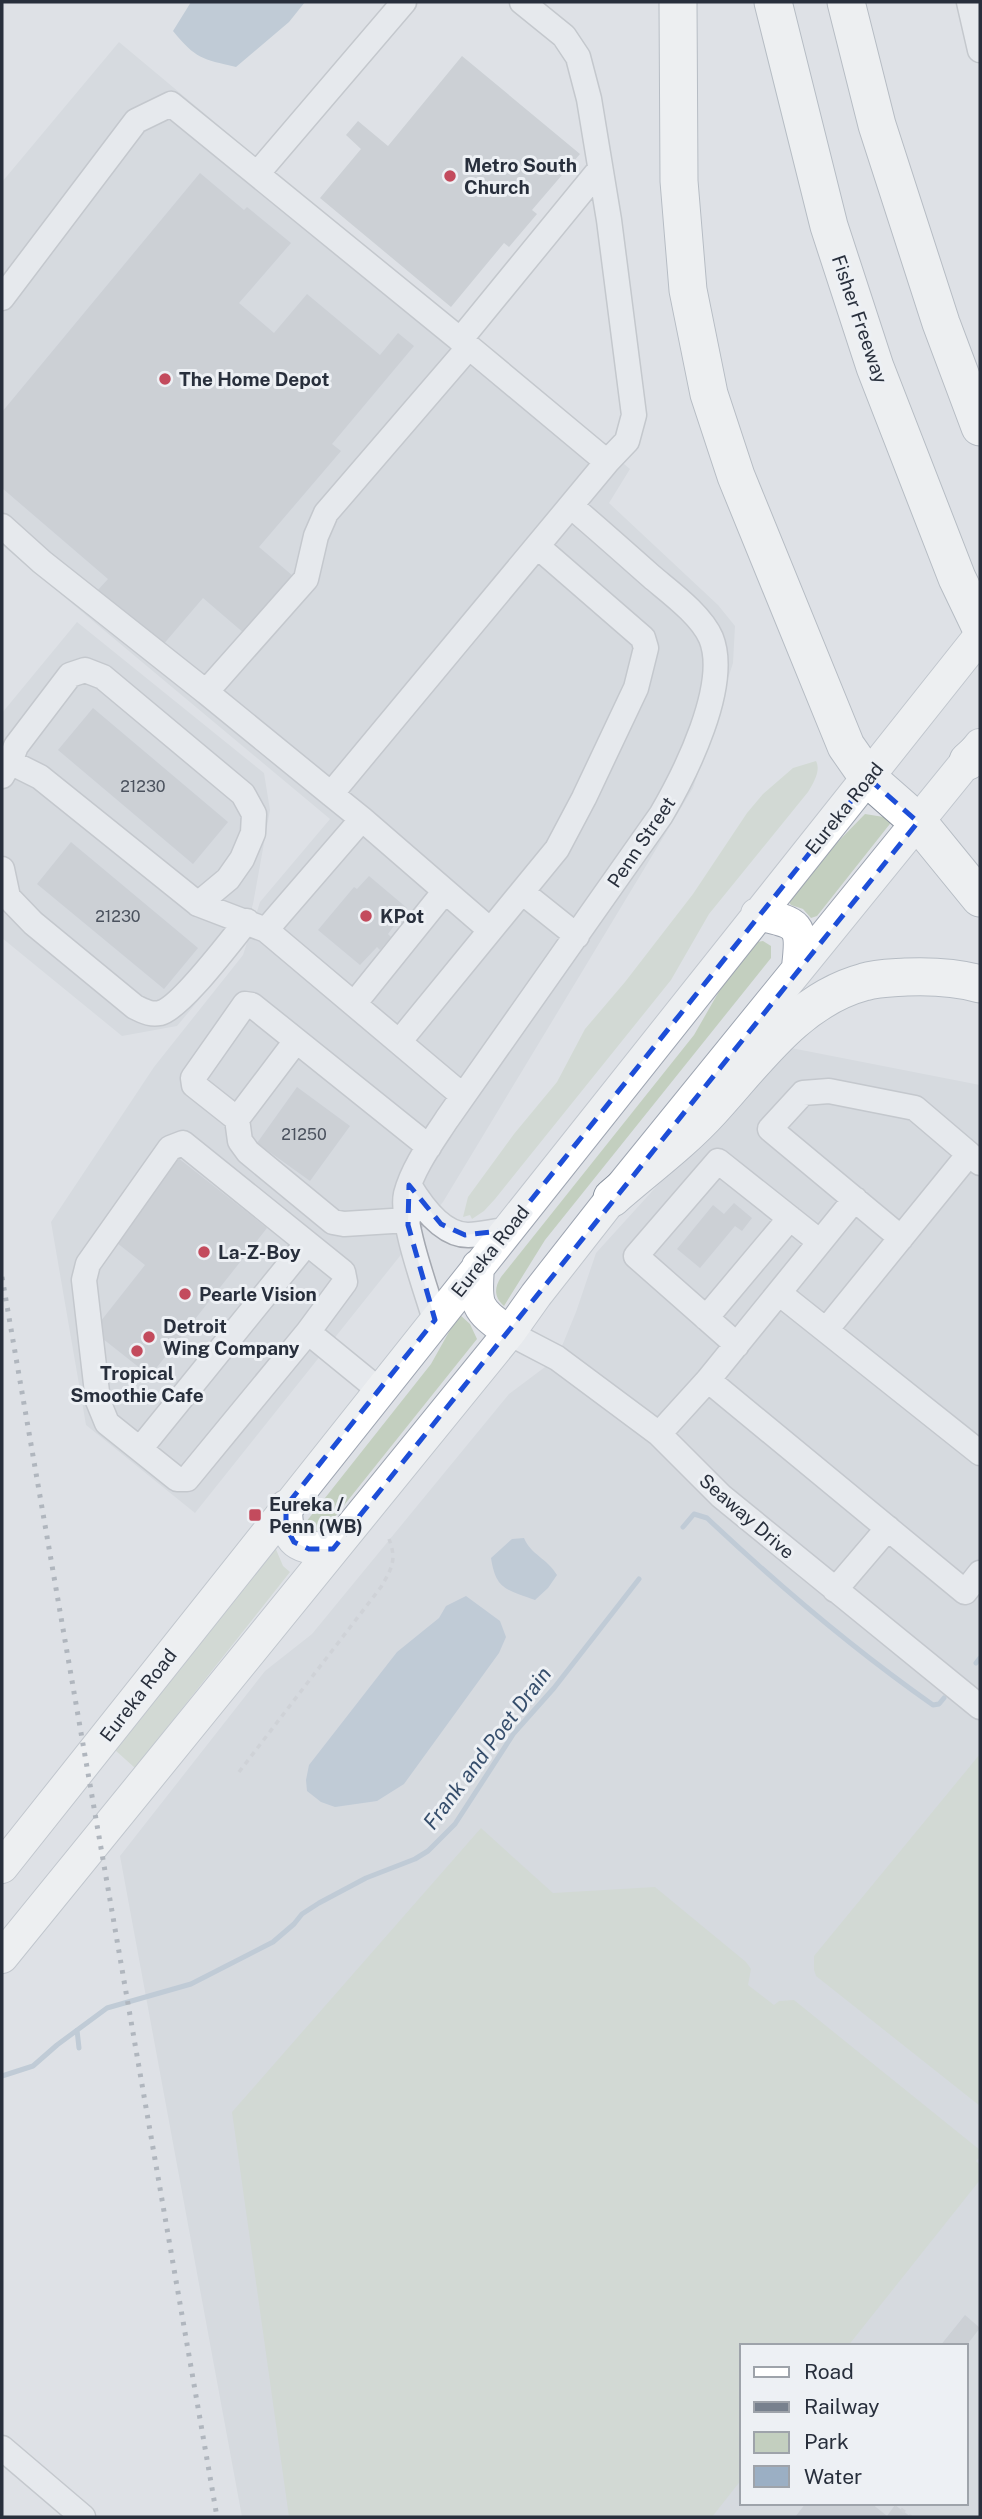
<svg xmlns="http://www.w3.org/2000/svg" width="982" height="2519" font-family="'Public Sans',sans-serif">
	<rect width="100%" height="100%" fill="#dee1e6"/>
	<!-- built -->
	<path fill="#ccd0d8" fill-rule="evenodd" d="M 119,42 L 630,469 L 609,503 L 718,605 L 735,626 L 733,663 L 693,788 L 443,1202 L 195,1513 L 86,1425 L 51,1222 L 154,1067 L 243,955 L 260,902 L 330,819 L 2,545 L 2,182 Z
		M 77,622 L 264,773 L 270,810 L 253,904 L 238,953 L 177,1026 L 122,1036 L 2,938 L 2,713 Z
		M 781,1046 L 980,1085 L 980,2517 L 242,2517 L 120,1856 L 265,1671 L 312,1634 L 509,1394 L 557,1358 L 576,1312 L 596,1253 L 695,1144 L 709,1139 ZM 742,2346 L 966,2346 L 966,2503 L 742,2503 Z"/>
	<!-- green -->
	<path fill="#c3cfbf" d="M 816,761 C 821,770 814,782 808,792 L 709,914 L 671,980 L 495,1199 L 484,1211 L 472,1219 L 470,1215 L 463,1217 L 468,1197 L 514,1134 L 557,1082 L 585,1029 L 625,982 L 693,894 L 747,813 L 763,794 L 793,768 Z
		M 865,814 L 890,818 L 893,820 L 817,916 L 811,918 L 803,909 L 791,905 L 789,902 L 825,855 Z
		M 763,941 L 771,946 L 771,958 L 545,1240 L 504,1306 C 494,1297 494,1288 501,1277 L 694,1035 L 725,981 L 757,942 Z
		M 459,1314 L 470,1324 L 477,1339 L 321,1534 L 306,1532 L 306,1522 L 431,1364 Z
		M 275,1547 L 283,1566 L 290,1572 L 135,1768 L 115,1750 Z
		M 980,1754 L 980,2106 L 816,1976 L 814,1970 L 814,1956 Z
		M 481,1828 L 553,1893 L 655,1887 L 746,1962 L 751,1969 L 748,1985 L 774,2005 L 779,2001 L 794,2000 L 980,2150 L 980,2157 L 976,2161 L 980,2165 L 980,2180 L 848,2346 L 742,2346 L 742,2479 L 712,2517 L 289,2517 L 232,2112 Z"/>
	<!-- water -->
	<path fill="#9bafc4" d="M 191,2 L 305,2 L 289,22 L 236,67 C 202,59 196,59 173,31 Z
		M 524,1538 C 531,1555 547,1558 557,1575 L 548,1588 L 535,1600 C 506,1589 496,1590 491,1558 L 512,1539 Z
		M 466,1596 L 500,1621 L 506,1637 L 499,1653 L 404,1784 L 377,1801 L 335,1807 L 321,1802 L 307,1791 L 306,1780 L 309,1765 L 397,1652 L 439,1618 L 446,1606 Z"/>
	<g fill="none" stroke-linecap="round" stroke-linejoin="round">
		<!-- stream -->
		<path stroke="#9bafc4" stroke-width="5" d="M 683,1527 L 694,1514 L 707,1518 C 778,1585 853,1649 933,1705 L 939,1704 L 944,1698
			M 976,1663 L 980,1658
			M 77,2030 L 79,2048
			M 2,2076 L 33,2066 L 57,2045 L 107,2008 L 191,1984 L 273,1942 L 294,1924 L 302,1914 L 319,1903 L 366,1878 L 415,1859 L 428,1851 L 455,1824 L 514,1733 L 554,1688 L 639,1579"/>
	</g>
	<!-- building -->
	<path fill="#b5bac2" d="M 462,56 L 580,154 L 532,210 L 537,214 L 509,247 L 504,243 L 451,307 L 320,198 L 361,149 L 346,135 L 358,121 L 388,146 Z
		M 200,173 L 244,210 L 247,207 L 291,243 L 239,303 L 274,333 L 307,294 L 380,355 L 398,333 L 414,346 L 332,444 L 341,451 L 259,547 L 293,576 L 245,634 L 203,598 L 162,646 L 97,591 L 108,579 L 2,488 L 2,412 Z
		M 93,708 L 228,822 L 193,864 L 58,750 Z
		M 71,842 L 198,948 L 164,989 L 37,884 Z
		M 369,876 L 407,908 L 388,934 L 391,937 L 380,950 L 377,947 L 360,965 L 318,930 L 354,887 L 357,889 Z
		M 297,1087 L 350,1126 L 310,1181 L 257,1143 Z
		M 177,1157 L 267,1228 L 150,1376 L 93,1331 L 145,1265 L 112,1239 Z
		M 734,1203 L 752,1218 L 742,1231 L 735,1226 L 700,1268 L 677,1249 L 713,1205 L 724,1214 Z
		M 965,2315 L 980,2328 L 966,2346 L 940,2346 Z
		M 806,2503 L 871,2503 L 887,2516 L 895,2505 L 911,2517 L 795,2517 Z"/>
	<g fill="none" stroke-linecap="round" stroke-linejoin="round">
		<defs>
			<path id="minor" d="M 522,2 L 564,36 L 578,57 L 589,99 L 609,220 L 634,415 L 627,441 L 607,462
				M 969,2 L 980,50
				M 257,174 L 404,2
				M 2,298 L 136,121 L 171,104 L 469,347
				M 460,340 L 600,169
				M 2,526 L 42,562 L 206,692
				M 10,762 L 16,746 L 70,675 L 85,670 L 103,677 L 243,794 L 254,814 L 253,833 L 242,859 L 228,879 L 198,904
				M 2,776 L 10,762 L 40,777 L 198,904 L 266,930 L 463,1096
				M 362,819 L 489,929
				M 2,869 L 8,897 L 33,923 L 135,1007 C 144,1011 150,1015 160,1013 C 181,1008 231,940 247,921
				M 522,892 L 577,936
				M 266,930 L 362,819 L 331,794 L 206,692 L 306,579 L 316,536 L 326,513 L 469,347 L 607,462 L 331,794
				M 354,1004 L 445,891
				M 399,1042 L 557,849 L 584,798 L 636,688 L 646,648 L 643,638 L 537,546
				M 237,1119 L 296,1041
				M 409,1185 C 421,1205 442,1235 468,1235 C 481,1235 494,1231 507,1230
				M 408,1220 L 344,1224 L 333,1222 L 248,1152 L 240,1141 L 237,1119 L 194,1085 L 193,1078 L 245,1004 L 252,1005 L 429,1147
				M 901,1238 L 770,1129 L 803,1093 L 829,1091 L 915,1108 L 969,1154
				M 779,1293 L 980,1453
				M 706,1318 L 790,1218
				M 435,1320 C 427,1292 400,1220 406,1194 C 413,1167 432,1142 447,1119 L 661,815 C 685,774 730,685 711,638 C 701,615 671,593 652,577 C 625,553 598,529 571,506
				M 826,1330 L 969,1154 L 980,1163
				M 308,1332 L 187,1479 L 177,1479 L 107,1423 L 98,1401 L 84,1280 L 88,1264 L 170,1148 L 183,1143 L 343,1272 L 345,1282 L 308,1332 L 379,1390
				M 509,1333 L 557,1358 L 659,1434 L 721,1496 L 980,1707
				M 737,1345 L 636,1256 L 718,1161 L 820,1242
				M 708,1380 L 965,1592 L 980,1573
				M 659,1434 L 708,1380 L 855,1199
				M 140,1449 L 307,1243
				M 835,1590 L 888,1528
				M 2,2448 L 83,2517"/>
			<path id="major" d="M 757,914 C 799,923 803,924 798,967
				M 478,1266 C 475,1308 476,1308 509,1333
				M 286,1506 C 286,1545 297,1548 333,1549
				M 2,1867 L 980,636
				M 2,1957 L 509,1333 L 536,1295 L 612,1198 L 980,745"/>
			<path id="highway" d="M 678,2 L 679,181 L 688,290 L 709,394 L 736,476 L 846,746 L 869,779 L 918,822 L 980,898
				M 773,2 L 829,226 L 875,367 L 957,578 L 980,626
				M 846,2 L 877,125 L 941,323 L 980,427
				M 968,761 L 980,750
				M 612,1198 C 645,1169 682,1142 711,1110 C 756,1061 797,1000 864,982 C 877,978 893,978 906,977 C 931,976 956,977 980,984"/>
		</defs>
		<!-- minor casing -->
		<use href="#minor" stroke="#a4a8b0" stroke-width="27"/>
		<!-- major casing -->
		<use href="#major" stroke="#9ea5b1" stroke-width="34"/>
		<!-- highway casing -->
		<use href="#highway" stroke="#868f9c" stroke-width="39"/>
		<!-- path -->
		<path stroke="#bcbfc5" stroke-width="3.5" stroke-dasharray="5 5" stroke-linecap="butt" d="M 239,1772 L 381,1587 C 392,1568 397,1560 389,1539
			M 893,2503 L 911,2517"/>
		<!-- minor -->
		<use href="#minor" stroke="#f0f2f5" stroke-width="24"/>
		<!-- major -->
		<use href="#major" stroke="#fff" stroke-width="32"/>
		<!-- highway -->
		<use href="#highway" stroke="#fff" stroke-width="37"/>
		<!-- rail -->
		<path stroke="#78818e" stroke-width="5" stroke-dasharray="3.5 7" stroke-linecap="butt" d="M 2,1277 L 217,2517"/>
	</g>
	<!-- marked area -->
	<path d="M0 0H982V2519H0ZM 869,779 L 918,822 L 333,1549 L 309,1549 L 294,1542 L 286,1527 L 286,1506 L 435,1320 L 408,1225 L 409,1185 L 441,1224 L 465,1235 L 507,1230 Z" fill="#dee1e6" fill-opacity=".55" fill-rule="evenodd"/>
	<path fill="none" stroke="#1d4ed8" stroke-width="5" stroke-dasharray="14 9" stroke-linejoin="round" d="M 869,779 L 918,822 L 333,1549 L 309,1549 L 294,1542 L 286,1527 L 286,1506 L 435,1320 L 408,1225 L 409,1185 L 441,1224 L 465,1235 L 507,1230 Z"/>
	<!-- markers -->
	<g fill="#c34b5d" stroke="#edf0f4" stroke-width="2.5">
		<circle cx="450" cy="176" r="7"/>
		<circle cx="165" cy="379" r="7"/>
		<circle cx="366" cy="916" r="7"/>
		<circle cx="204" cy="1252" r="7"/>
		<circle cx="185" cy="1294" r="7"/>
		<circle cx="149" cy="1337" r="7"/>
		<circle cx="137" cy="1351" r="7"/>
		<rect x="248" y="1508" width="14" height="14" rx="3.5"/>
	</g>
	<g text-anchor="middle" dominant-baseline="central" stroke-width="6" stroke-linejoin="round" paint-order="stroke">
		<!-- number labels -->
		<g font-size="16" fill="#4b525e">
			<text x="143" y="786">21230</text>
			<text x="118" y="916">21230</text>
			<text x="304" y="1134">21250</text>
		</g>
		<!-- poi labels -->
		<g font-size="19" font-weight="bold" fill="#282f3c" stroke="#edf0f4" text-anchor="start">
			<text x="464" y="165">Metro South<tspan x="464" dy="22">Church</tspan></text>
			<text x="179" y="379">The Home Depot</text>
			<text x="380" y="916">KPot</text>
			<text x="218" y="1252">La-Z-Boy</text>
			<text x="199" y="1294">Pearle Vision</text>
			<text x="163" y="1326">Detroit<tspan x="163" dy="22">Wing Company</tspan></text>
			<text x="137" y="1373" text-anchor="middle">Tropical<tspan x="137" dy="22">Smoothie Cafe</tspan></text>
			<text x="269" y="1504">Eureka /<tspan x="269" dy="22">Penn (WB)</tspan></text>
		</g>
		<!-- street labels -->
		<g font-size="19" fill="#282f3c" stroke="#edf0f4">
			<text transform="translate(860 319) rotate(71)">Fisher Freeway</text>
			<text transform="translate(844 808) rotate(-51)">Eureka Road</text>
			<text transform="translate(641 842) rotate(-56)">Penn Street</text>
			<text transform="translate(490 1251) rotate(-51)">Eureka Road</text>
			<text transform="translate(747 1516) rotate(41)">Seaway Drive</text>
			<text transform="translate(138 1695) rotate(-52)">Eureka Road</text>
		</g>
		<!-- water labels -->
		<g font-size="21" font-style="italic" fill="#364e6c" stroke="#edf0f4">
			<text transform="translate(487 1748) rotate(-53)">Frank and Poet Drain</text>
		</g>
	</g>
	<!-- border -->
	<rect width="982" height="2519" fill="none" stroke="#282f3c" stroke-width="7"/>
	<!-- legend -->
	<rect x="740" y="2344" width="228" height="161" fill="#edf0f4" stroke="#9ea3aa" stroke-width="2"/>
	<rect x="754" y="2367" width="35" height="10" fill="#ffffff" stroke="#9ea3aa" stroke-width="2"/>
	<text x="804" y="2379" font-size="21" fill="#282f3c">Road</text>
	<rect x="754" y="2402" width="35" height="10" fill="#78818e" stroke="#9ea3aa" stroke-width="2"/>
	<text x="804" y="2414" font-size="21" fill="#282f3c">Railway</text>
	<rect x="754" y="2432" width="35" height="21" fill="#c3cfbf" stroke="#9ea3aa" stroke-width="2"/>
	<text x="804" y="2449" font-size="21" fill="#282f3c">Park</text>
	<rect x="754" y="2466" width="35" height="21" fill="#9bafc4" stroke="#9ea3aa" stroke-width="2"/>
	<text x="804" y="2484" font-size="21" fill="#282f3c">Water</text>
</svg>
